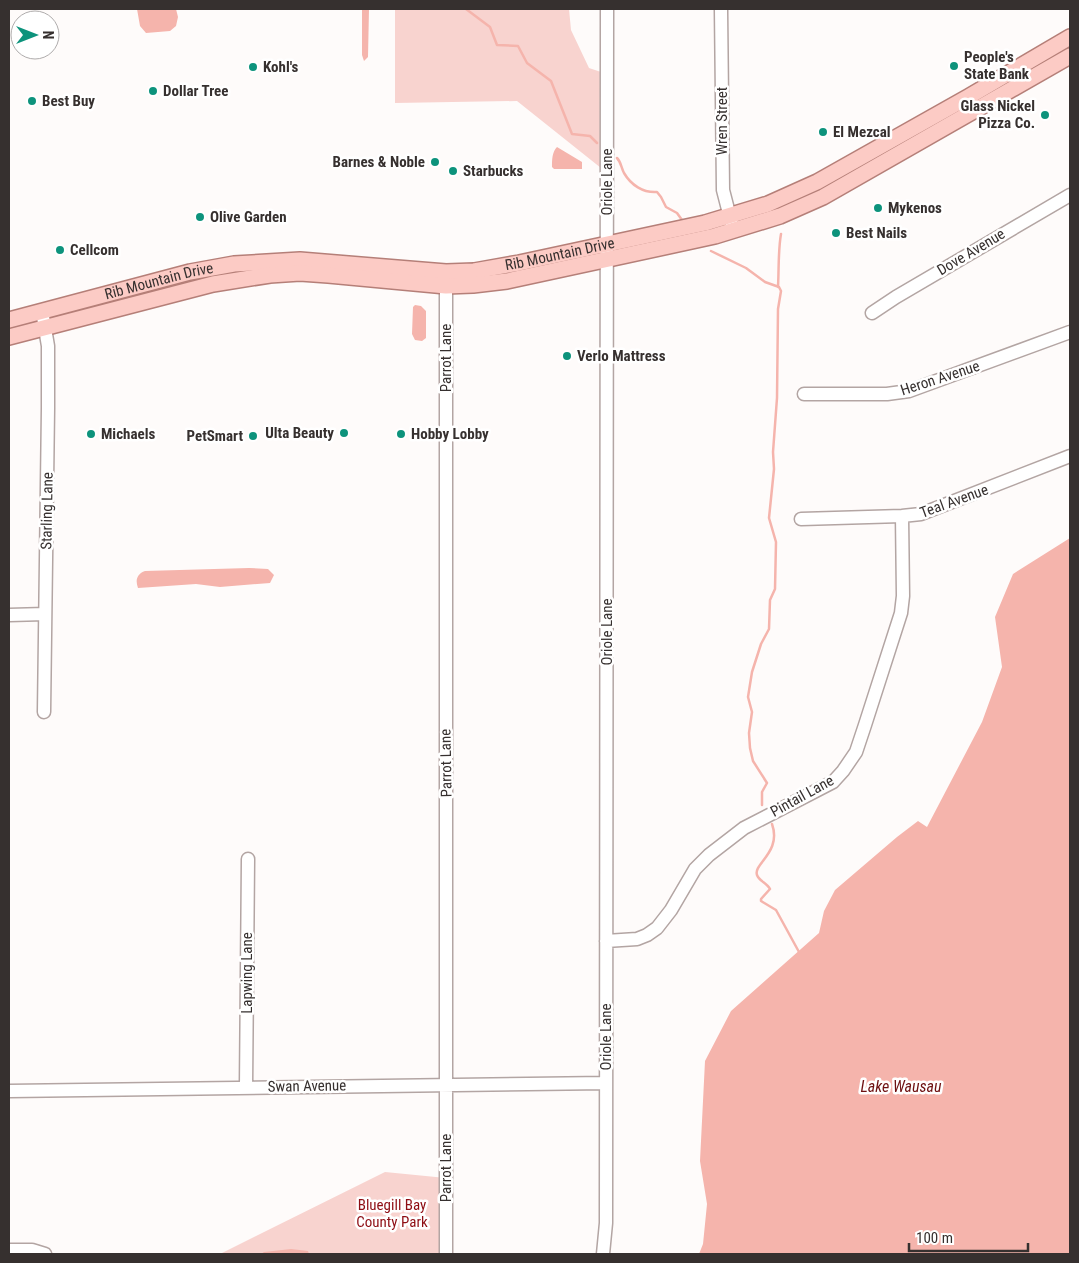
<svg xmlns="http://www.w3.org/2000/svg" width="1079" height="1263" font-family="'Roboto Condensed',sans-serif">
	<rect width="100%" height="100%" fill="#fefbfa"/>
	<!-- green -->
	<path fill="#f8d3cf" d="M 395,9 L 569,9 L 571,30 L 589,68 L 604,73 L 601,168 L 517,101 L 395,103 Z
		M 385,1172 L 446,1178 L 446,1254 L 220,1254 Z"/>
	<!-- water -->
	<path fill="#f5b4ac" d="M 137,9 L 176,9 L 178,17 L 176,26 L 170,31 L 146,33 L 140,26 Z
		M 362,9 L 369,9 L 368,57 L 364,61 L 362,55 Z
		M 557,147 L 582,162 L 582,169 L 554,169 L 552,167 C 552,160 552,152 557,147 Z
		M 415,305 L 421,306 L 426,311 L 426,338 L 422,341 L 415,340 L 412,334 L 413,307 Z
		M 1070,538 L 1070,1254 L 699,1254 L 703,1244 L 707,1204 L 700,1161 L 705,1061 L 731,1011 L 819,933 L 824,911 L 835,890 L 897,837 L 918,821 L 927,827 L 982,722 L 1002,667 L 995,617 L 1013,574 Z
		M 249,568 L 268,569 L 274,575 L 270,583 L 220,587 L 196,584 L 138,588 C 135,580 137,574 145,571 Z
		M 291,1249 L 308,1251 L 309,1254 L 261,1254 L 264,1252 Z"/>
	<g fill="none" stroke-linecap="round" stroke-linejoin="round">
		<!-- stream -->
		<path stroke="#f5b4ac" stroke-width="2.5" d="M 466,9 L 490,27 L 497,45 L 518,46 L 527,63 L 551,81 L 572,134 L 590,136 L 597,143
			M 617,158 C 621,162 621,167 624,173 C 631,185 643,193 657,192 L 661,197 L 666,207 L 677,213 L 682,220
			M 711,251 L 746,268 L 765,282 L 779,287 L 781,291 L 778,309 L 777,398 L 773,452 L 774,469 L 769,518 L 776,542 L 775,589 L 770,600 L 769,629 L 761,644 L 752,672 L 748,697 L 752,712 L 749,733 L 750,748 L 753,761 L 767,783 L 762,792 L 762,805
			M 778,287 C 779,269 778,251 781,234
			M 772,824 C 782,852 753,864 757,875 C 759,881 767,883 770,889 L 761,899 L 761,901 L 776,910 L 799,952"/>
		<defs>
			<path id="minor" d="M 721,9 L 723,190 L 732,225
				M 446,277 L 446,1254
				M 42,311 L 48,346 L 48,408 L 44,712
				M 872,313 L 896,297 L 1070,195
				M 804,394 L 887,394 L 909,391 L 1070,332
				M 801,519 L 902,516 L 921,514 L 1070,456
				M 9,615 L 45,614
				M 606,941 L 637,939 L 647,935 L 657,928 L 671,910 L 695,869 L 709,855 L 744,828 L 833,782 L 843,771 L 856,752 L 865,725 L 901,613 L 903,596 L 902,516
				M 246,1087 L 248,859
				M 9,1091 L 606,1083
				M 9,1250 L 32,1250 L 45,1254
				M 603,1254 L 606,1223 L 607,9"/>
			<g id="major">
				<path id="s1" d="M 9,320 L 190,272 L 234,264 L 300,260 L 446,272 L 474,271 L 519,263 L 705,223 L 768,204 L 817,182 L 968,97 L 1070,37"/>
				<path d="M 9,337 L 213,284 L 270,275 L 300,273 L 328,275 L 446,286 L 473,285 L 507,281 L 715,236 L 780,216 L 823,197 L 1070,56"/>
			</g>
		</defs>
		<!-- minor casing -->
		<use href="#minor" stroke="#b3a5a3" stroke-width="15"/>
		<!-- major casing -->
		<use href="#major" stroke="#b57f78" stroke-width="18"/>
		<!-- minor -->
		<use href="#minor" stroke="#fff" stroke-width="12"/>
		<!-- major -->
		<use href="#major" stroke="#fccbc5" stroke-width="15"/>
	</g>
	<!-- markers -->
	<g fill="#0d937c" stroke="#fff" stroke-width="2">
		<circle cx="954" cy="66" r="5"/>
		<circle cx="253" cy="67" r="5"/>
		<circle cx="153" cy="91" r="5"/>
		<circle cx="32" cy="101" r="5"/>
		<circle cx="1045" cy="115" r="5"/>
		<circle cx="823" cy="132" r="5"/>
		<circle cx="435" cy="162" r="5"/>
		<circle cx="453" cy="171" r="5"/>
		<circle cx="878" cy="208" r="5"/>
		<circle cx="200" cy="217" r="5"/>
		<circle cx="836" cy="233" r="5"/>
		<circle cx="60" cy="250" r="5"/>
		<circle cx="567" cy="356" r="5"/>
		<circle cx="344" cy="433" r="5"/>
		<circle cx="91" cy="434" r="5"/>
		<circle cx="401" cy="434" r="5"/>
		<circle cx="253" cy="436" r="5"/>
	</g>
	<g text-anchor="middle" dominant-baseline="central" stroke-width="5" stroke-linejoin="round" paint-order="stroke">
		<!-- poi labels -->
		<g font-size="15" font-weight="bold" fill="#36302f" stroke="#fff" text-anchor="start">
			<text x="964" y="57">People's<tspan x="964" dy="17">State Bank</tspan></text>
			<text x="263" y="67">Kohl's</text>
			<text x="163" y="91">Dollar Tree</text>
			<text x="42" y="101">Best Buy</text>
			<text x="1035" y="106" text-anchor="end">Glass Nickel<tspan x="1035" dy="17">Pizza Co.</tspan></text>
			<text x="833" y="132">El Mezcal</text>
			<text x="425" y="162" text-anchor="end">Barnes &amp; Noble</text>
			<text x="463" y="171">Starbucks</text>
			<text x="888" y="208">Mykenos</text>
			<text x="210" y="217">Olive Garden</text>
			<text x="846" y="233">Best Nails</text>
			<text x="70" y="250">Cellcom</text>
			<text x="577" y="356">Verlo Mattress</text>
			<text x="334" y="433" text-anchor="end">Ulta Beauty</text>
			<text x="101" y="434">Michaels</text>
			<text x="411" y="434">Hobby Lobby</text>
			<text x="243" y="436" text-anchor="end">PetSmart</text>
		</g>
		<!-- street labels -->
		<g font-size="15" fill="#36302f" stroke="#fff">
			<text transform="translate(722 121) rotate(-90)">Wren Street</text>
			<text transform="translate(607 182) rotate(-90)">Oriole Lane</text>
			<text transform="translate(971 252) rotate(-31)">Dove Avenue</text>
			<text stroke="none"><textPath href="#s1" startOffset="560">Rib Mountain Drive</textPath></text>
			<text stroke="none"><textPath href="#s1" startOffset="155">Rib Mountain Drive</textPath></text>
			<text transform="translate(446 358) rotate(-90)">Parrot Lane</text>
			<text transform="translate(940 378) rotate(-18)">Heron Avenue</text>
			<text transform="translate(954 501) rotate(-20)">Teal Avenue</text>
			<text transform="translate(47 511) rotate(-89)">Starling Lane</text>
			<text transform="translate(607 632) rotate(-90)">Oriole Lane</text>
			<text transform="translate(446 763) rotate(-91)">Parrot Lane</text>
			<text transform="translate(802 796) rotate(-29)">Pintail Lane</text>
			<text transform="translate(247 973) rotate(-90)">Lapwing Lane</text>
			<text transform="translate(606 1037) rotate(-90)">Oriole Lane</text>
			<text transform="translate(307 1086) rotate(-1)">Swan Avenue</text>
			<text transform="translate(446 1168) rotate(-90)">Parrot Lane</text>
		</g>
		<!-- park labels -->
		<g font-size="15" fill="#8e0d13" stroke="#fff">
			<text x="392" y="1205">Bluegill Bay<tspan x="392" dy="17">County Park</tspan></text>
		</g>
		<!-- water labels -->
		<g font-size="16" font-style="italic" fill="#6e1011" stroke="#fff">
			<text x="901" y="1086">Lake Wausau</text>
		</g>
	</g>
	<!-- border -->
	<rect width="1079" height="1263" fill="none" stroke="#36302f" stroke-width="20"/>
	<!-- north arrow -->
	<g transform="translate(35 35) rotate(90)"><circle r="24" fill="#ffffff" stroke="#afacac"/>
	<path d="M0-4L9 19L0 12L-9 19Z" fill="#0d937c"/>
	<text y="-8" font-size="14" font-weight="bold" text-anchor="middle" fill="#36302f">N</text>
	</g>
	<!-- scale -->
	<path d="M909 1243v8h119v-8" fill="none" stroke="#36302f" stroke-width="2.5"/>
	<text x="916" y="1243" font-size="15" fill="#36302f" stroke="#ffffff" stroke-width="4" paint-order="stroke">100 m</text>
</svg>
